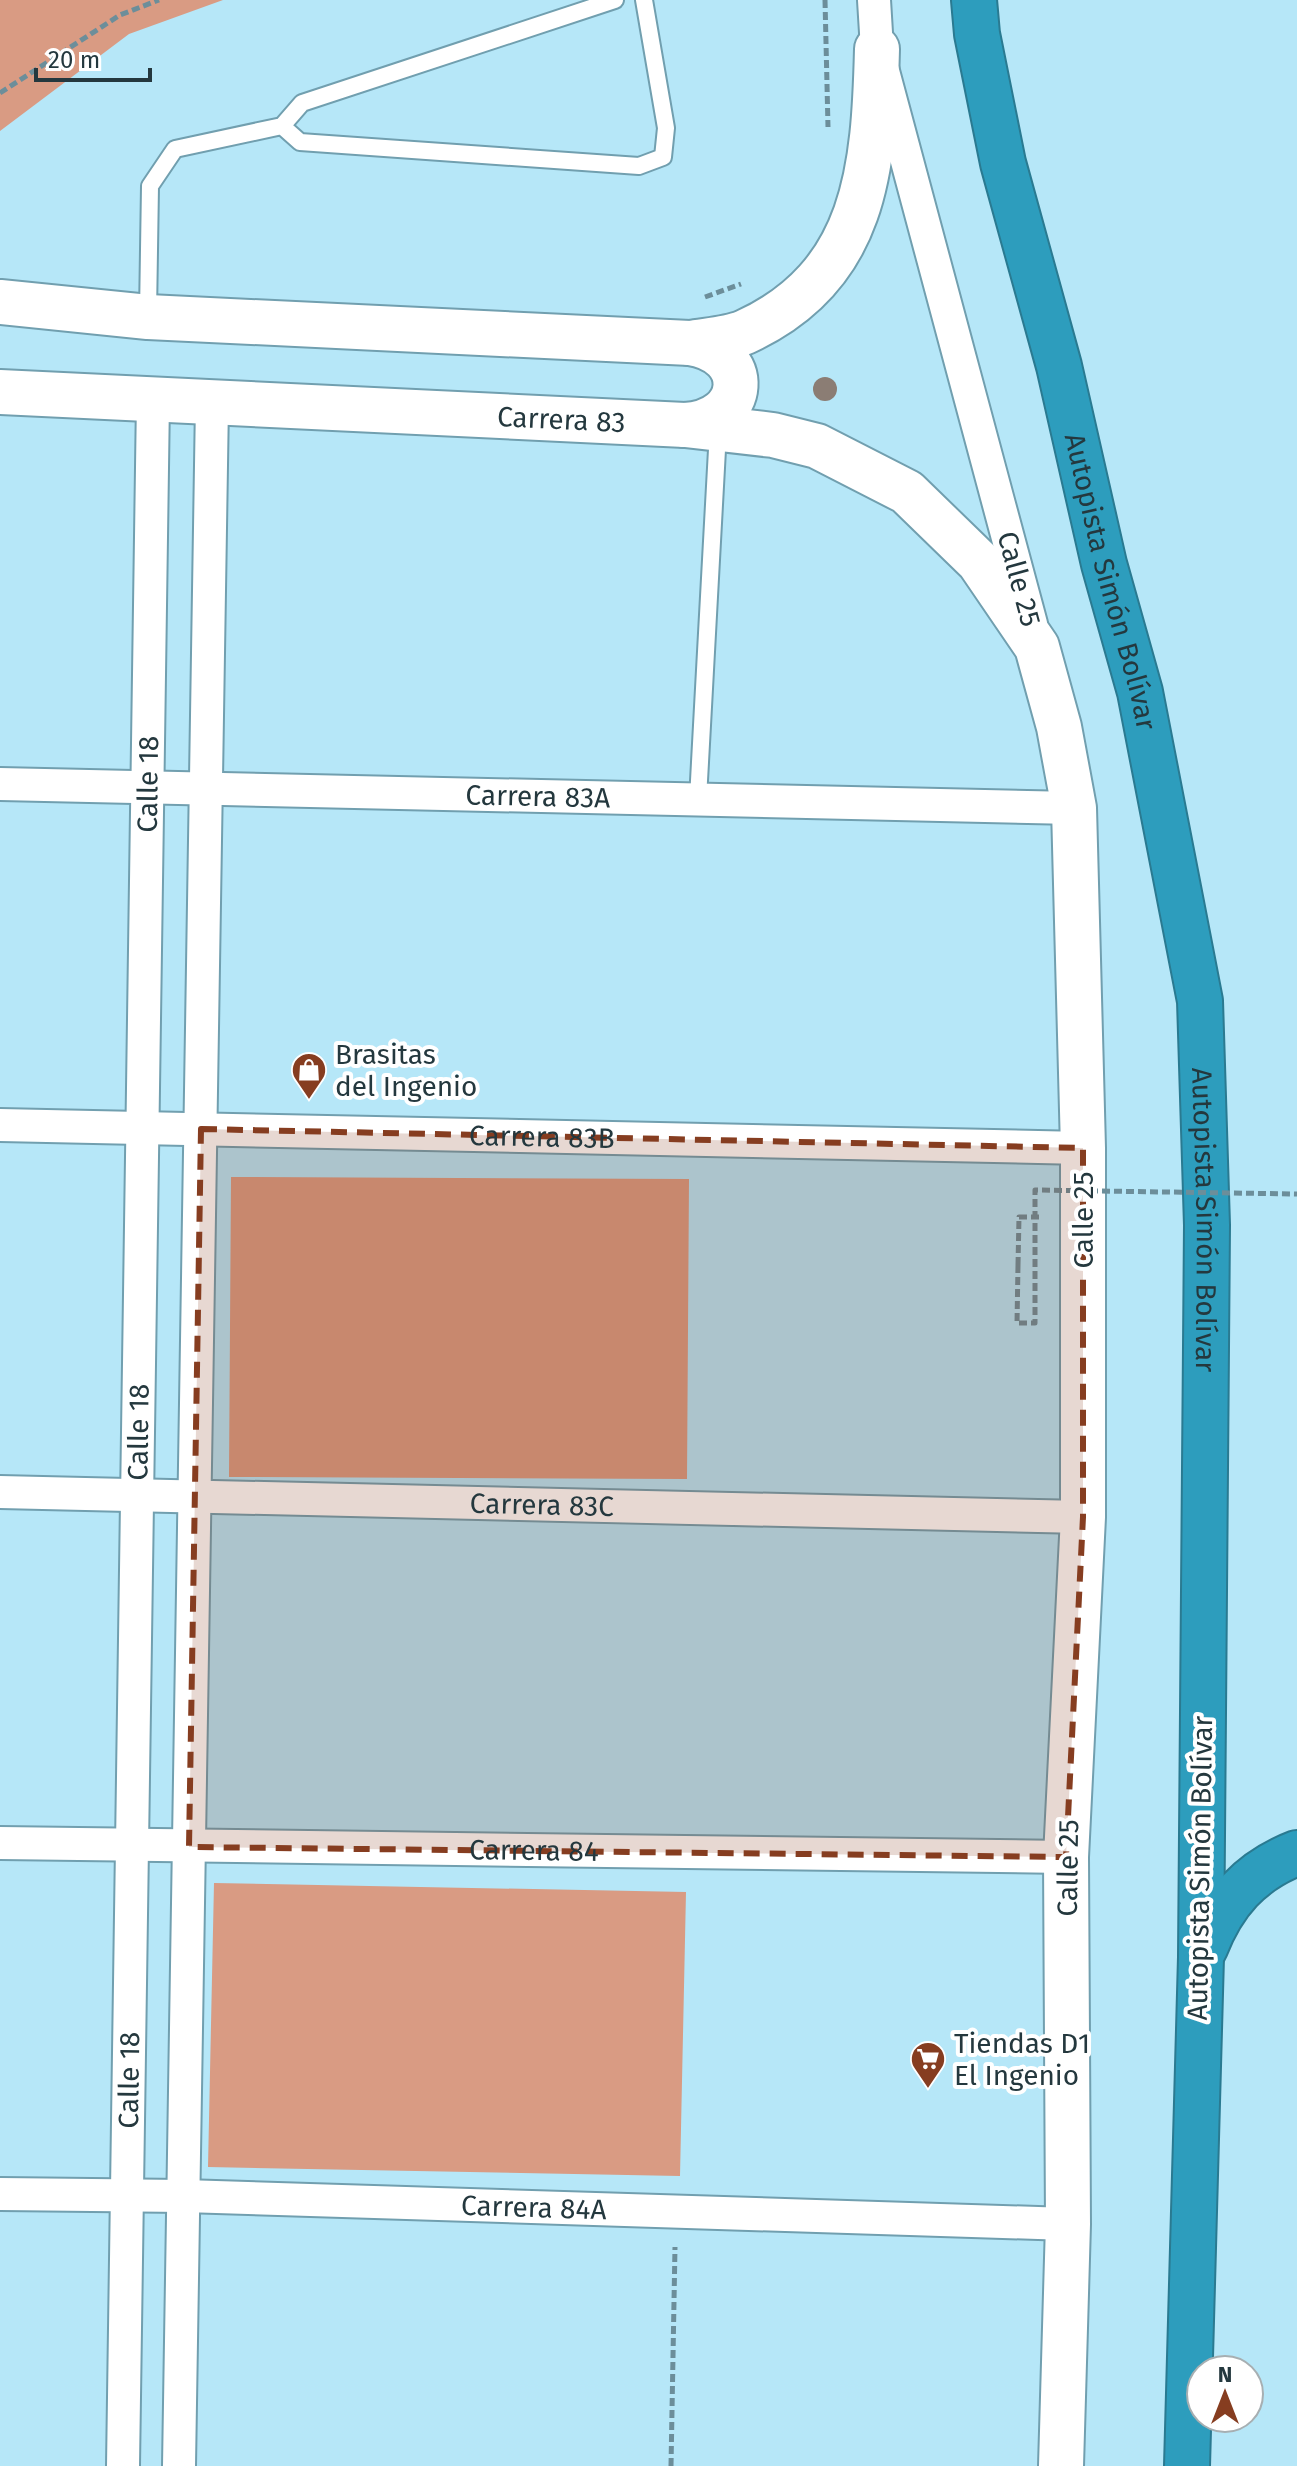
<svg xmlns="http://www.w3.org/2000/svg" width="1297" height="2466" font-family="'Fira Sans',sans-serif">
	<rect width="100%" height="100%" fill="#b6e7f8"/>
	<!-- green -->
	<path fill="#d99b83" d="M 0,0 L 223,0 L 129,34 L 0,131 Z
		M 231,1177 L 689,1179 L 687,1479 L 229,1477 Z
		M 214,1883 L 686,1892 L 680,2176 L 208,2167 Z"/>
	<g fill="none" stroke-linecap="round" stroke-linejoin="round">
		<defs>
			<path id="lane" d="M 282,126 L 300,142 L 639,166 L 663,157 L 666,128 L 644,0
				M 148,314 L 150,186 L 175,149 L 282,126 L 302,103 L 615,0
				M 698,799 L 718,431"/>
			<g id="street">
				<path d="M 874,0 L 877,49 L 1031,624"/>
				<path id="s1" d="M 0,784 L 1074,808"/>
				<path id="s2" d="M 0,1125 L 1083,1148"/>
				<path id="s3" d="M 0,1492 L 1083,1517"/>
				<path id="s4" d="M 0,1843 L 1066,1857"/>
				<path id="s5" d="M 0,2194 L 184,2196 L 1068,2224"/>
				<path id="s6" d="M 123,2466 L 153,399"/>
				<path d="M 179,2466 L 212,403"/>
			</g>
			<g id="secondary">
				<path d="M 0,302 L 148,317 L 690,343 C 707,340 729,339 745,332 C 867,276 874,167 877,49"/>
				<path id="s7" d="M 0,392 L 685,425 L 773,435 L 817,446 L 907,492 L 979,562 L 1037,647 L 1059,727 L 1074,808 L 1083,1148 L 1083,1517 L 1066,1857 L 1068,2224 L 1061,2466"/>
				<path d="M 685,425 C 749,421 754,353 690,343"/>
			</g>
			<g id="highway">
				<path id="s8" d="M 974,0 L 977,34 L 1003,163 L 1059,366 L 1104,564 L 1140,692 L 1200,1001 L 1207,1225 L 1201,1957 L 1187,2466"/>
				<path d="M 1205,1948 C 1223,1902 1250,1871 1297,1853"/>
			</g>
		</defs>
		<!-- lane casing -->
		<use href="#lane" stroke="#719faf" stroke-width="20"/>
		<!-- street casing -->
		<use href="#street" stroke="#719faf" stroke-width="36"/>
		<!-- secondary casing -->
		<use href="#secondary" stroke="#719faf" stroke-width="48"/>
		<!-- highway casing -->
		<use href="#highway" stroke="#2a7a91" stroke-width="48"/>
		<!-- path -->
		<path stroke="#6c8e9a" stroke-width="5" stroke-dasharray="8 4" stroke-linecap="butt" d="M 825,0 L 828,127
			M 0,93 L 120,15 L 159,0
			M 705,297 L 741,284
			M 1018,1265 L 1019,1217 L 1042,1217
			M 671,2466 L 675,2247"/>
		<!-- lane -->
		<use href="#lane" stroke="#fff" stroke-width="16"/>
		<!-- street -->
		<use href="#street" stroke="#fff" stroke-width="32"/>
		<!-- secondary -->
		<use href="#secondary" stroke="#fff" stroke-width="44"/>
		<!-- highway -->
		<use href="#highway" stroke="#2d9dbd" stroke-width="44"/>
		<!-- path-bridge -->
		<path stroke="#6c8e9a" stroke-width="5" stroke-dasharray="8 4" stroke-linecap="butt" d="M 1018,1265 L 1017,1323 L 1035,1323 L 1035,1190 L 1297,1194"/>
	</g>
	<!-- trees -->
	<circle fill="#8b7d74" cx="825" cy="389" r="12"/>
	<!-- marked area -->
	<path fill="#863d20" fill-opacity="0.2" stroke="#863d20" stroke-width="6" stroke-dasharray="16 10" stroke-linejoin="round" d="M 201,1129 L 1083,1148 L 1083,1517 L 1066,1857 L 189,1847 Z"/>
	<!-- icons -->
	<defs>
		<symbol id="shop-pin" viewBox="-11 -11 22 30"><path d="M0 17L-7.5 6A9.5 9.5 0 1 1 7.5 6Z" fill="#863d20" stroke="#fff"/><path d="M-5-2.5h2.3a2.7 3.5 0 0 1 5.4 0H5L5.5 6h-11ZM-1.5-2.5h3a1.5 2.3 0 0 0-3 0Z" fill="#fff"/></symbol>
		<symbol id="supermarket-pin" viewBox="-11 -11 22 30"><path d="M0 17L-7.5 6A9.5 9.5 0 1 1 7.5 6Z" fill="#863d20" stroke="#fff"/><path d="M-6-5.5h2.5l.6 2H6L4.5 2H-2.5L-4.4-4H-6ZM-1.5 3.2a1.3 1.3 0 1 0 .1 0ZM3 3.2a1.3 1.3 0 1 0 .1 0Z" fill="#fff"/></symbol>
	</defs>
	<g fill-rule="evenodd">
		<use href="#shop-pin" x="289" y="1050" width="40" height="54"/>
		<use href="#supermarket-pin" x="908" y="2039" width="40" height="54"/>
	</g>
	<g text-anchor="middle" dominant-baseline="central" stroke-width="8" stroke-linejoin="round" paint-order="stroke">
		<!-- street labels -->
		<g font-size="28" fill="#24383e" stroke="#fff">
			<text stroke="none"><textPath href="#s7" startOffset="562">Carrera 83</textPath></text>
			<text transform="translate(1019 579) rotate(75)">Calle 25</text>
			<text stroke="none"><textPath href="#s8" startOffset="598">Autopista Simón Bolívar</textPath></text>
			<text stroke="none"><textPath href="#s6" startOffset="1682">Calle 18</textPath></text>
			<text stroke="none"><textPath href="#s1" startOffset="538">Carrera 83A</textPath></text>
			<text stroke="none"><textPath href="#s2" startOffset="542">Carrera 83B</textPath></text>
			<text transform="translate(1083 1220) rotate(-90)">Calle 25</text>
			<text stroke="none"><textPath href="#s8" startOffset="1246">Autopista Simón Bolívar</textPath></text>
			<text stroke="none"><textPath href="#s6" startOffset="1034">Calle 18</textPath></text>
			<text stroke="none"><textPath href="#s3" startOffset="542">Carrera 83C</textPath></text>
			<text stroke="none"><textPath href="#s4" startOffset="534">Carrera 84</textPath></text>
			<text transform="translate(1068 1868) rotate(-89)">Calle 25</text>
			<text transform="translate(1200 1868) rotate(-89)">Autopista Simón Bolívar</text>
			<text stroke="none"><textPath href="#s6" startOffset="386">Calle 18</textPath></text>
			<text stroke="none"><textPath href="#s5" startOffset="534">Carrera 84A</textPath></text>
		</g>
		<!-- poi labels -->
		<g font-size="28" fill="#24383e" stroke="#fff" text-anchor="start">
			<text x="335" y="1054">Brasitas<tspan x="335" dy="32">del Ingenio</tspan></text>
			<text x="954" y="2043">Tiendas D1<tspan x="954" dy="32">El Ingenio</tspan></text>
		</g>
	</g>
	<!-- north arrow -->
	<g transform="translate(1225 2394)"><circle r="38" fill="#ffffff" stroke="#a7afb2" stroke-width="2"/>
	<path d="M0-6L14 30L0 20L-14 30Z" fill="#863d20"/>
	<text y="-12" font-size="22" font-weight="bold" text-anchor="middle" fill="#24383e">N</text>
	</g>
	<!-- scale -->
	<path d="M36 68v12h114v-12" fill="none" stroke="#24383e" stroke-width="4"/>
	<text x="48" y="68" font-size="24" fill="#24383e" stroke="#ffffff" stroke-width="6" paint-order="stroke">20 m</text>
</svg>
